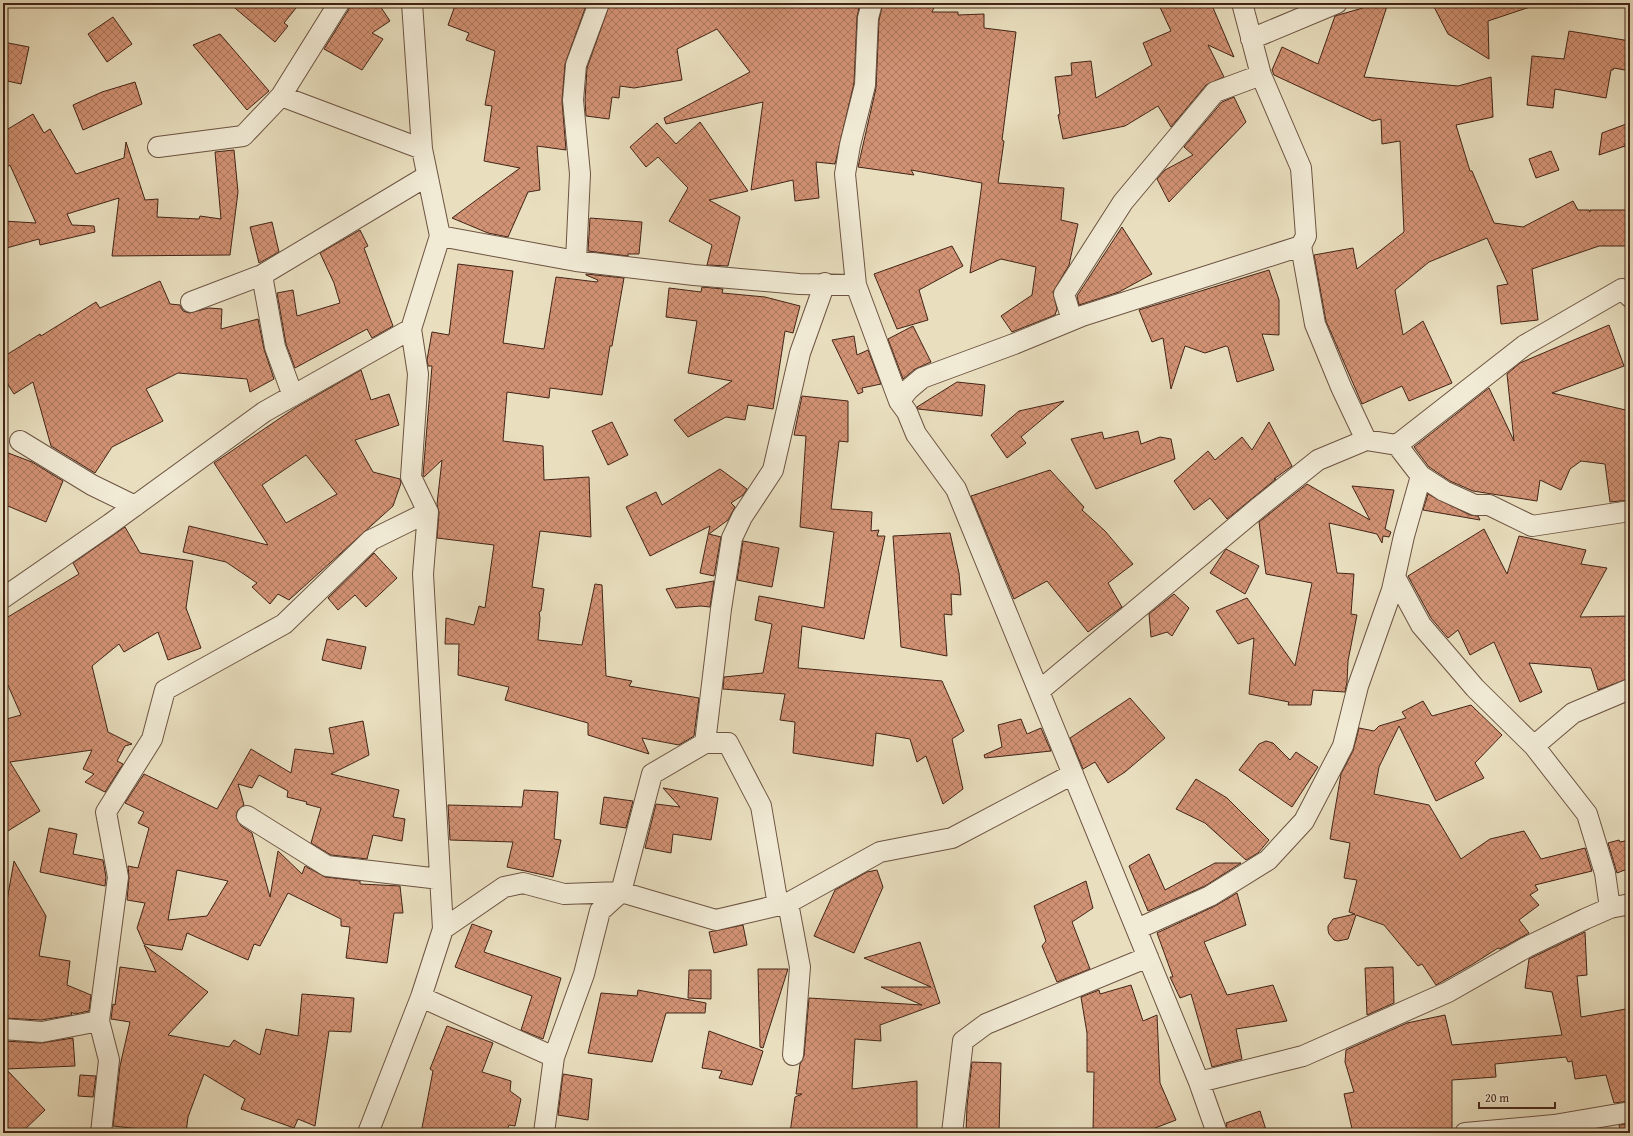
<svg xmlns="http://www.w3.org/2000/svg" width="1633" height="1136" font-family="'Gentium Book Plus',serif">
	<defs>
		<pattern id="building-cross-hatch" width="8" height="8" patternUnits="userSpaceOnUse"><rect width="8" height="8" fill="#d29274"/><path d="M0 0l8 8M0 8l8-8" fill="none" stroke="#ac775e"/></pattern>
	</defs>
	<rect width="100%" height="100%" fill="#e9dfbf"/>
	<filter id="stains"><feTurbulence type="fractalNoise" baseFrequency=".005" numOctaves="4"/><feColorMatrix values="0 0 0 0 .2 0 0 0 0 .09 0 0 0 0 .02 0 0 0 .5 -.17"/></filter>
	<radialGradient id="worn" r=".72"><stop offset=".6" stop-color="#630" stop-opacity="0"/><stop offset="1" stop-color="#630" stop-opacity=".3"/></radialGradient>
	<!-- building -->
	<path fill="url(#building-cross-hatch)" stroke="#432417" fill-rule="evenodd" d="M 229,3 L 300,3 L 284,23 L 288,26 L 275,42 Z
		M 350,3 L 378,3 L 390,21 L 372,33 L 383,39 L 362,70 L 324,49 L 349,9 Z
		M 456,3 L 587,3 L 565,64 L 562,101 L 566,150 L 537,146 L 540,190 L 528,192 L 508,237 L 488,233 L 452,218 L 520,168 L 484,161 L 492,106 L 485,105 L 495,51 L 466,40 L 469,33 L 448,25 Z
		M 610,3 L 775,3 L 798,6 L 798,3 L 860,3 L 857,17 L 854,83 L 835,164 L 816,162 L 819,198 L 795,201 L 793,180 L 751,190 L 763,102 L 666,124 L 664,118 L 750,72 L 717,29 L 677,49 L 682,80 L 634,88 L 620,86 L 619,98 L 612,97 L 609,119 L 586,116 L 585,100 L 587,68 Z
		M 883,3 L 936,3 L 932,12 L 958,12 L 958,15 L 984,14 L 984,28 L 1016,32 L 1002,140 L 1004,141 L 998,183 L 1064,188 L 1061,220 L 1078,224 L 1069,265 L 1053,292 L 1057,309 L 1055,315 L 1012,332 L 1001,316 L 1032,295 L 1036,267 L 1001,259 L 970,273 L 982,183 L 911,170 L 914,175 L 858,167 L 876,88 L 879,20 Z
		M 1158,3 L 1211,3 L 1234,57 L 1208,45 L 1224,77 L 1206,85 L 1171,127 L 1158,106 L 1125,126 L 1063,139 L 1058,115 L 1060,114 L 1055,77 L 1072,75 L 1071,63 L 1091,61 L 1096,98 L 1152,65 L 1143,43 L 1171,31 Z
		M 1380,3 L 1388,3 L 1364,77 L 1458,86 L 1491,77 L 1493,117 L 1456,125 L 1470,171 L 1472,171 L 1494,223 L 1523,227 L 1573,201 L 1578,210 L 1589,210 L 1590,212 L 1590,210 L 1630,210 L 1630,246 L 1599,246 L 1532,269 L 1538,320 L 1501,324 L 1497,286 L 1508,284 L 1487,238 L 1429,262 L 1395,290 L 1403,335 L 1423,321 L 1452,383 L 1409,401 L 1402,386 L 1362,404 L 1326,321 L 1314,255 L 1353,248 L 1357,269 L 1404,232 L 1400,141 L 1382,144 L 1381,119 L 1373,121 L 1274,75 L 1272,70 L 1282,47 L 1318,64 L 1335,16 Z
		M 1432,3 L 1529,3 L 1530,7 L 1488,21 L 1489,59 L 1448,34 Z
		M 113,17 L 132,44 L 107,62 L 88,34 Z
		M 1569,31 L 1630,41 L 1630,71 L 1614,68 L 1613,70 L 1611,70 L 1606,98 L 1555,89 L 1553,108 L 1527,105 L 1532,56 L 1564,59 Z
		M 220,34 L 269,91 L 247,110 L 193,45 Z
		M 3,42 L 29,47 L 21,84 L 3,80 Z
		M 135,82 L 142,104 L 83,130 L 73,105 L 102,92 Z
		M 1234,97 L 1246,122 L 1169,202 L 1157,179 L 1165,170 L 1193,155 L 1184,147 L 1222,102 Z
		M 33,114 L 44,133 L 50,129 L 76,174 L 124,158 L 126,142 L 145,200 L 158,199 L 157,217 L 199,219 L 200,216 L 221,219 L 215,152 L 234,150 L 238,192 L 230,255 L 112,256 L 119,198 L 67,214 L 72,225 L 94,226 L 95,232 L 40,245 L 39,239 L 3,249 L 3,221 L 36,223 L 10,165 L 3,170 L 3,132 Z
		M 700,122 L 748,191 L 709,200 L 740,217 L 728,266 L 707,265 L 712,245 L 669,221 L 688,188 L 658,157 L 646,167 L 630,147 L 657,123 L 676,144 Z
		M 1629,123 L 1625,146 L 1599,155 L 1602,133 Z
		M 1551,151 L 1559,170 L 1536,178 L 1529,159 Z
		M 590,218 L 642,222 L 639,254 L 628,254 L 628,256 L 588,251 Z
		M 272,222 L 279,252 L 259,263 L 250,227 Z
		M 1122,227 L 1152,274 L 1119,292 L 1079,305 L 1077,296 Z
		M 360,230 L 368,246 L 364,248 L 393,326 L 372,338 L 367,329 L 295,368 L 286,344 L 277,293 L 293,290 L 297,316 L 340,303 L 334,283 L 320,253 Z
		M 952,246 L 963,266 L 919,290 L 928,320 L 897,329 L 874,274 Z
		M 458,264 L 513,271 L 503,343 L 544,349 L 556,277 L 597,282 L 598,280 L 586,275 L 586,274 L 624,278 L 612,346 L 610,346 L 602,395 L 550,388 L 549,398 L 507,392 L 503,441 L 543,446 L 544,480 L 589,477 L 591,537 L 540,531 L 532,587 L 544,589 L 541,611 L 539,612 L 540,618 L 538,640 L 582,645 L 595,584 L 602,585 L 606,676 L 632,681 L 629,686 L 699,698 L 694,736 L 679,745 L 642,738 L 649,754 L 588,735 L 588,723 L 505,700 L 509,687 L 458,675 L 459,644 L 445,644 L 446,618 L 474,625 L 479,606 L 485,608 L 494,545 L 437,538 L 439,513 L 437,504 L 442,460 L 424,477 L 423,475 L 432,366 L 428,366 L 427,360 L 432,332 L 449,335 Z
		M 1269,270 L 1279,300 L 1279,335 L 1262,334 L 1274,370 L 1237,382 L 1228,347 L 1226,346 L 1205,353 L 1185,346 L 1171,389 L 1163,338 L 1152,342 L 1139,310 Z
		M 160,281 L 170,304 L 180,305 L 183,311 L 189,313 L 209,308 L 222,309 L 221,329 L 258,319 L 264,349 L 274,379 L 250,392 L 247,379 L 178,373 L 146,389 L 163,421 L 112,447 L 95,473 L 51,446 L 33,382 L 14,394 L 3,377 L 3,357 L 40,334 L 41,336 L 96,302 L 100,308 Z
		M 702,287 L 723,289 L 722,293 L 765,297 L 800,306 L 793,333 L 785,331 L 773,409 L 748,405 L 745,420 L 726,417 L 688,437 L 674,420 L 732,381 L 688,373 L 697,321 L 666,317 L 669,288 L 701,292 Z
		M 1609,325 L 1624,366 L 1552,393 L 1630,411 L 1630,500 L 1610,502 L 1605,464 L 1581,461 L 1570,469 L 1561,490 L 1540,480 L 1537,501 L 1473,491 L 1450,481 L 1429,467 L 1414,447 L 1489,388 L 1514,441 L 1507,374 L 1520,363 Z
		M 913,326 L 931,362 L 915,369 L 903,379 L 888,339 Z
		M 854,336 L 857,355 L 868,350 L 881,384 L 862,388 L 863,392 L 858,394 L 832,340 Z
		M 361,370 L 371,400 L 389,394 L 399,425 L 355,440 L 373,472 L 400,479 L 401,483 L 393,506 L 289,600 L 278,594 L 270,604 L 252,587 L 257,583 L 226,562 L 183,552 L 189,526 L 268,545 L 214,463 L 295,408 ZM 306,455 L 337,494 L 286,523 L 262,485 Z
		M 957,382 L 985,385 L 982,416 L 918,409 L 917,407 Z
		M 802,396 L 848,401 L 848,442 L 839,441 L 831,509 L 872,512 L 871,531 L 879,530 L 877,536 L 885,536 L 864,639 L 802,626 L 798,668 L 942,681 L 964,731 L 952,739 L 963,789 L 943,804 L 926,756 L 917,762 L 910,739 L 876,733 L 873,766 L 793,753 L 795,722 L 780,720 L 785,694 L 723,689 L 724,677 L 763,673 L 772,624 L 755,620 L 759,596 L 824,608 L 834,532 L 800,527 L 806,436 L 794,435 Z
		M 1064,401 L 1021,437 L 1026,443 L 1007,458 L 991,435 L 1019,411 Z
		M 612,422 L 628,455 L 608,465 L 592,431 Z
		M 1269,422 L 1292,466 L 1274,479 L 1276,479 L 1227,519 L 1210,498 L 1194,510 L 1174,481 L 1208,451 L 1215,460 L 1242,437 L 1252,450 Z
		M 1138,431 L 1141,444 L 1160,437 L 1171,439 L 1175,459 L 1096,489 L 1071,439 L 1102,432 L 1104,439 Z
		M 3,451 L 32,462 L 63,481 L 46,522 L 3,504 Z
		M 720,469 L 747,489 L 743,495 L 731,503 L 735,507 L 728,520 L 709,534 L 721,537 L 714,576 L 700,573 L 710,526 L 650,556 L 626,507 L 656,492 L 662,505 Z
		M 1050,470 L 1084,507 L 1082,510 L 1105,531 L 1133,564 L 1108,583 L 1122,607 L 1088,632 L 1047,581 L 1014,599 L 971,496 Z
		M 1307,484 L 1370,520 L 1352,486 L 1394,490 L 1385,529 L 1391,532 L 1389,537 L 1383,536 L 1382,543 L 1377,534 L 1329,523 L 1337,573 L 1354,574 L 1351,614 L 1357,615 L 1348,661 L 1347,682 L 1345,692 L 1313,690 L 1311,705 L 1288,705 L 1289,702 L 1249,694 L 1254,638 L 1238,644 L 1216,611 L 1247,598 L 1295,666 L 1312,583 L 1266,574 L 1259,522 Z
		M 1428,494 L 1470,515 L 1478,516 L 1480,520 L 1423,510 Z
		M 125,527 L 140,553 L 193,561 L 186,608 L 201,648 L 168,660 L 158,632 L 124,652 L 119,644 L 92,666 L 108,732 L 132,744 L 125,746 L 117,761 L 123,764 L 105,792 L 85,782 L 94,774 L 83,769 L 92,750 L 10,762 L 40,811 L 3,834 L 3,720 L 21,715 L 3,674 L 3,620 L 79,574 L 73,563 Z
		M 1484,529 L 1507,574 L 1519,536 L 1586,550 L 1581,564 L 1607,568 L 1580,617 L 1630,616 L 1630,678 L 1598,690 L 1591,668 L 1529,663 L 1542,692 L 1520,702 L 1494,642 L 1470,655 L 1458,630 L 1448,638 L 1431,618 L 1408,576 Z
		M 950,533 L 959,573 L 961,595 L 951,594 L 952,615 L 944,614 L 947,656 L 901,647 L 893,536 Z
		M 743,541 L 779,548 L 772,587 L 737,580 Z
		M 1226,549 L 1259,566 L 1245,594 L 1210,573 Z
		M 374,553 L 397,578 L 366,607 L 355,595 L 338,610 L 328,598 Z
		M 714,581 L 710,607 L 701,606 L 676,608 L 666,589 Z
		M 1174,594 L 1189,608 L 1172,636 L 1167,632 L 1151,637 L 1149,614 Z
		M 327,639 L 366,647 L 361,669 L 322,660 Z
		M 1130,698 L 1165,738 L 1125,772 L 1108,783 L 1095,762 L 1083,769 L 1070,738 Z
		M 1423,701 L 1432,716 L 1471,705 L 1502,735 L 1475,763 L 1484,778 L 1436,801 L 1399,726 L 1379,767 L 1374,794 L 1429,805 L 1461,859 L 1490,839 L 1524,831 L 1541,859 L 1585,848 L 1592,871 L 1535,885 L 1538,890 L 1530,895 L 1539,905 L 1519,920 L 1529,933 L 1500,949 L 1498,948 L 1473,964 L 1436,985 L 1422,964 L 1418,966 L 1384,925 L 1356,915 L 1348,939 L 1338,941 L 1334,940 L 1329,934 L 1328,930 L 1328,926 L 1333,919 L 1355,914 L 1349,912 L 1357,880 L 1344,878 L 1350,843 L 1330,839 L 1341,774 L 1353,751 L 1359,728 L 1374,731 L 1379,726 L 1406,718 L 1402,712 Z
		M 1021,719 L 1027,734 L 1041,728 L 1051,751 L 985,758 L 984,755 L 1002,747 L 998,725 Z
		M 363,721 L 369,755 L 331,774 L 399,790 L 393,817 L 405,819 L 402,841 L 373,835 L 367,859 L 331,855 L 311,843 L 321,808 L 306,804 L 307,802 L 287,797 L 288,791 L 259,775 L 252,788 L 238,784 L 244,805 L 238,810 L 236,816 L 241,826 L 252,833 L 270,897 L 278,851 L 302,874 L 305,866 L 325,877 L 360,881 L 360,884 L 400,886 L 403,913 L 394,913 L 387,963 L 346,958 L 350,927 L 341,926 L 341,919 L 288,893 L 260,946 L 254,944 L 248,960 L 187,933 L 182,950 L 144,944 L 137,928 L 145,903 L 127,900 L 129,878 L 128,866 L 138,868 L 149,828 L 138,823 L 144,812 L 125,803 L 144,774 L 217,809 L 251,749 L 291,773 L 295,749 L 334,754 L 329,728 ZM 177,870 L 228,881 L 207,916 L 168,920 Z
		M 1266,741 L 1273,743 L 1290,760 L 1296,752 L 1318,767 L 1292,807 L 1239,770 L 1259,744 Z
		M 1196,779 L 1227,798 L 1269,840 L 1258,853 L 1246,860 L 1205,823 L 1176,809 Z
		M 663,788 L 718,798 L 711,840 L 673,834 L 671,853 L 645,848 L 656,804 L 680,807 Z
		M 524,790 L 558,792 L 554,839 L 561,840 L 553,877 L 507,867 L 513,842 L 450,840 L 448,805 L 522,807 Z
		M 604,797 L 633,801 L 626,828 L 600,824 Z
		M 49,828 L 77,834 L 73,854 L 103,860 L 106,877 L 105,886 L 40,872 Z
		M 1619,840 L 1620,842 L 1630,840 L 1630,868 L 1617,873 L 1608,843 Z
		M 1149,854 L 1165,890 L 1215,863 L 1241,863 L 1205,886 L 1148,911 L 1129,866 Z
		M 14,861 L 46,916 L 39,956 L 70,961 L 67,985 L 91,995 L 89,1011 L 75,1014 L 71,1012 L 72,1015 L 41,1020 L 3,1018 L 3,923 Z
		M 877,870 L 883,887 L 854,953 L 814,936 L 835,890 L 867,872 Z
		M 1086,881 L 1093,908 L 1072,922 L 1090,969 L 1057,982 L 1042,946 L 1046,941 L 1034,906 Z
		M 1237,893 L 1246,925 L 1204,942 L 1227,995 L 1273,985 L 1287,1021 L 1236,1029 L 1242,1059 L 1212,1067 L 1191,994 L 1180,998 L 1170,977 L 1173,977 L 1157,933 L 1215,906 Z
		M 472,924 L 492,931 L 484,952 L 561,978 L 543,1039 L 521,1030 L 532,996 L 455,967 Z
		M 743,925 L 747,945 L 714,953 L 709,932 Z
		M 1585,932 L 1587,975 L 1577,976 L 1581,1017 L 1626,1009 L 1630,1026 L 1630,1101 L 1614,1103 L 1606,1075 L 1575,1079 L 1572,1061 L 1568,1062 L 1566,1057 L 1495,1064 L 1496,1077 L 1452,1080 L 1452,1130 L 1399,1129 L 1400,1133 L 1353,1133 L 1344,1094 L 1354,1092 L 1345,1062 L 1346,1050 L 1407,1023 L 1445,1015 L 1452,1045 L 1562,1035 L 1552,992 L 1525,988 L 1529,959 Z
		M 920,942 L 940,1003 L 880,1025 L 881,1041 L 855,1039 L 852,1089 L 917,1081 L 917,1133 L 790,1133 L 795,1097 L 802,1094 L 796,1094 L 800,1064 L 804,1056 L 809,998 L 922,1005 L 881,987 L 931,987 L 864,958 Z
		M 144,945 L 208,992 L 168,1035 L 229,1047 L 234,1040 L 260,1055 L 266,1029 L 298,1036 L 302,994 L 354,998 L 351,1032 L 329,1031 L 315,1126 L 298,1119 L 294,1128 L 241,1109 L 245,1099 L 204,1074 L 188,1117 L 186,1133 L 140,1133 L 140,1129 L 113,1126 L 120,1066 L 130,1022 L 111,1019 L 113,1004 L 115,1005 L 120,967 L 156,972 Z
		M 1393,967 L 1394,1003 L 1367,1015 L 1365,968 Z
		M 758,969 L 788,969 L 763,1048 L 760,1047 Z
		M 689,970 L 711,970 L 711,999 L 688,998 Z
		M 1131,985 L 1143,1021 L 1157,1015 L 1160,1083 L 1176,1120 L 1142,1133 L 1093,1133 L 1094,1072 L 1087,1072 L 1087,1033 L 1081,997 L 1099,990 L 1100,994 Z
		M 638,990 L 706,1003 L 705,1013 L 666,1013 L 652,1062 L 588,1053 L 601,993 L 637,996 Z
		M 447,1026 L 493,1043 L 482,1072 L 511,1081 L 510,1091 L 521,1099 L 515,1126 L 509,1125 L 506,1133 L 421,1133 L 433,1071 L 430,1069 Z
		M 709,1031 L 763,1051 L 752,1085 L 719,1078 L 722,1071 L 702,1068 Z
		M 73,1038 L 75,1066 L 6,1069 L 45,1110 L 21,1133 L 3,1133 L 3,1041 L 41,1043 Z
		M 972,1062 L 1001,1063 L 999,1133 L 966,1133 L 967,1106 Z
		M 563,1074 L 592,1079 L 588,1120 L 558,1115 Z
		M 80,1075 L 96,1076 L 93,1097 L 78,1096 Z
		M 1260,1111 L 1267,1133 L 1228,1133 L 1226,1123 Z
		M 1630,1124 L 1630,1133 L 1621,1133 L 1619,1125 Z"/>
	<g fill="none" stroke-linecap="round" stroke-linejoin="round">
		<defs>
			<path id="minor" d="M 872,3 L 868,18 L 865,85 L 850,145 L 845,174 L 856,285 L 899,401 L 907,412 L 916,434 L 956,489 L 1199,1082 L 1217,1133
				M 1242,3 L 1261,75 L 1301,168 L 1306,236 L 1301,246 L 1315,324 L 1341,387 L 1366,440 L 1397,445 L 1421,476 L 1444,491 L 1475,505 L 1489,505 L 1532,526 L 1630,511
				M 1251,39 L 1337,3
				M 281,96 L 422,149
				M 158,147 L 243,136 L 281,96 L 339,3
				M 440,236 L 576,261 L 694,275 L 799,284 L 856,285
				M 576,261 L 580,174 L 573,100 L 576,65 L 599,3
				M 262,275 L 275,347 L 293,396
				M 191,302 L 262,275 L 427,176
				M 1072,320 L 1064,294 L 1123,202 L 1215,92 L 1261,75
				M 899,401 L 909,389 L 922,378 L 1014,344 L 1082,316 L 1301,246
				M 20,441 L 92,485 L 135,506
				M 1397,445 L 1525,345 L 1622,289 L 1630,297
				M 1395,577 L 1421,625 L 1475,688 L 1534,746 L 1587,814 L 1605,873 L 1610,908
				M 3,598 L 110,524 L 264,412 L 411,329
				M 1039,691 L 1258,508 L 1318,460 L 1366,440
				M 705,743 L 728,743 L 761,806 L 778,905
				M 1534,746 L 1573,713 L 1630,689
				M 247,816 L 327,866 L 440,879
				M 788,903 L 800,967 L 793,1055
				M 443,929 L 504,887 L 523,883 L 564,894 L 621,892 L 716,920 L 788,903 L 880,852 L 952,838 L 1073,774
				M 1137,929 L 1210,896 L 1268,860 L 1304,821 L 1343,746 L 1358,686 L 1392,590 L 1404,536 L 1421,476
				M 421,997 L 554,1057
				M 3,1029 L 42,1032 L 99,1021
				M 1199,1082 L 1303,1056 L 1448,992 L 1527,947 L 1585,919 L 1610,908 L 1630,904
				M 101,1133 L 109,1060 L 99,1021 L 118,877 L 106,812 L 152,739 L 165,690 L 284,624 L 371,540 L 428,512
				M 368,1133 L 421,997 L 443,929 L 423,574 L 428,512 L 411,477 L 418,374 L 411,329 L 440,236 L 422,149 L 412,3
				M 544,1133 L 554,1057 L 584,974 L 600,911 L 621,892 L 652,774 L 705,743 L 721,609 L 732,538 L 742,517 L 773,470 L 800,353 L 825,283
				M 952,1133 L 963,1041 L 986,1024 L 1148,957
				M 1465,1133 L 1554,1125 L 1630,1112"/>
		</defs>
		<!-- minor casing -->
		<use href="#minor" stroke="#6c5341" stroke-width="22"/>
		<!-- minor -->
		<use href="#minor" stroke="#f1ead5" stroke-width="20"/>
	</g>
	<!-- margin -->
	<rect width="1633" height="1136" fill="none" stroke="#e9dfbf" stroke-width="16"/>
	<rect x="4" y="4" width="1625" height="1128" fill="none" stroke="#432417" stroke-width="2"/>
	<rect x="8" y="8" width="1617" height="1120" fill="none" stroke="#432417"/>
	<!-- scale -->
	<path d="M1479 1102v6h76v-6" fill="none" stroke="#432417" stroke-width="2"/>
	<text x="1485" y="1102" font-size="12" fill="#432417" stroke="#f1ead5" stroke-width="3" paint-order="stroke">20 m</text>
	<rect width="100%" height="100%" filter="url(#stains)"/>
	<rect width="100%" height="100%" fill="url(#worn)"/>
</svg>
